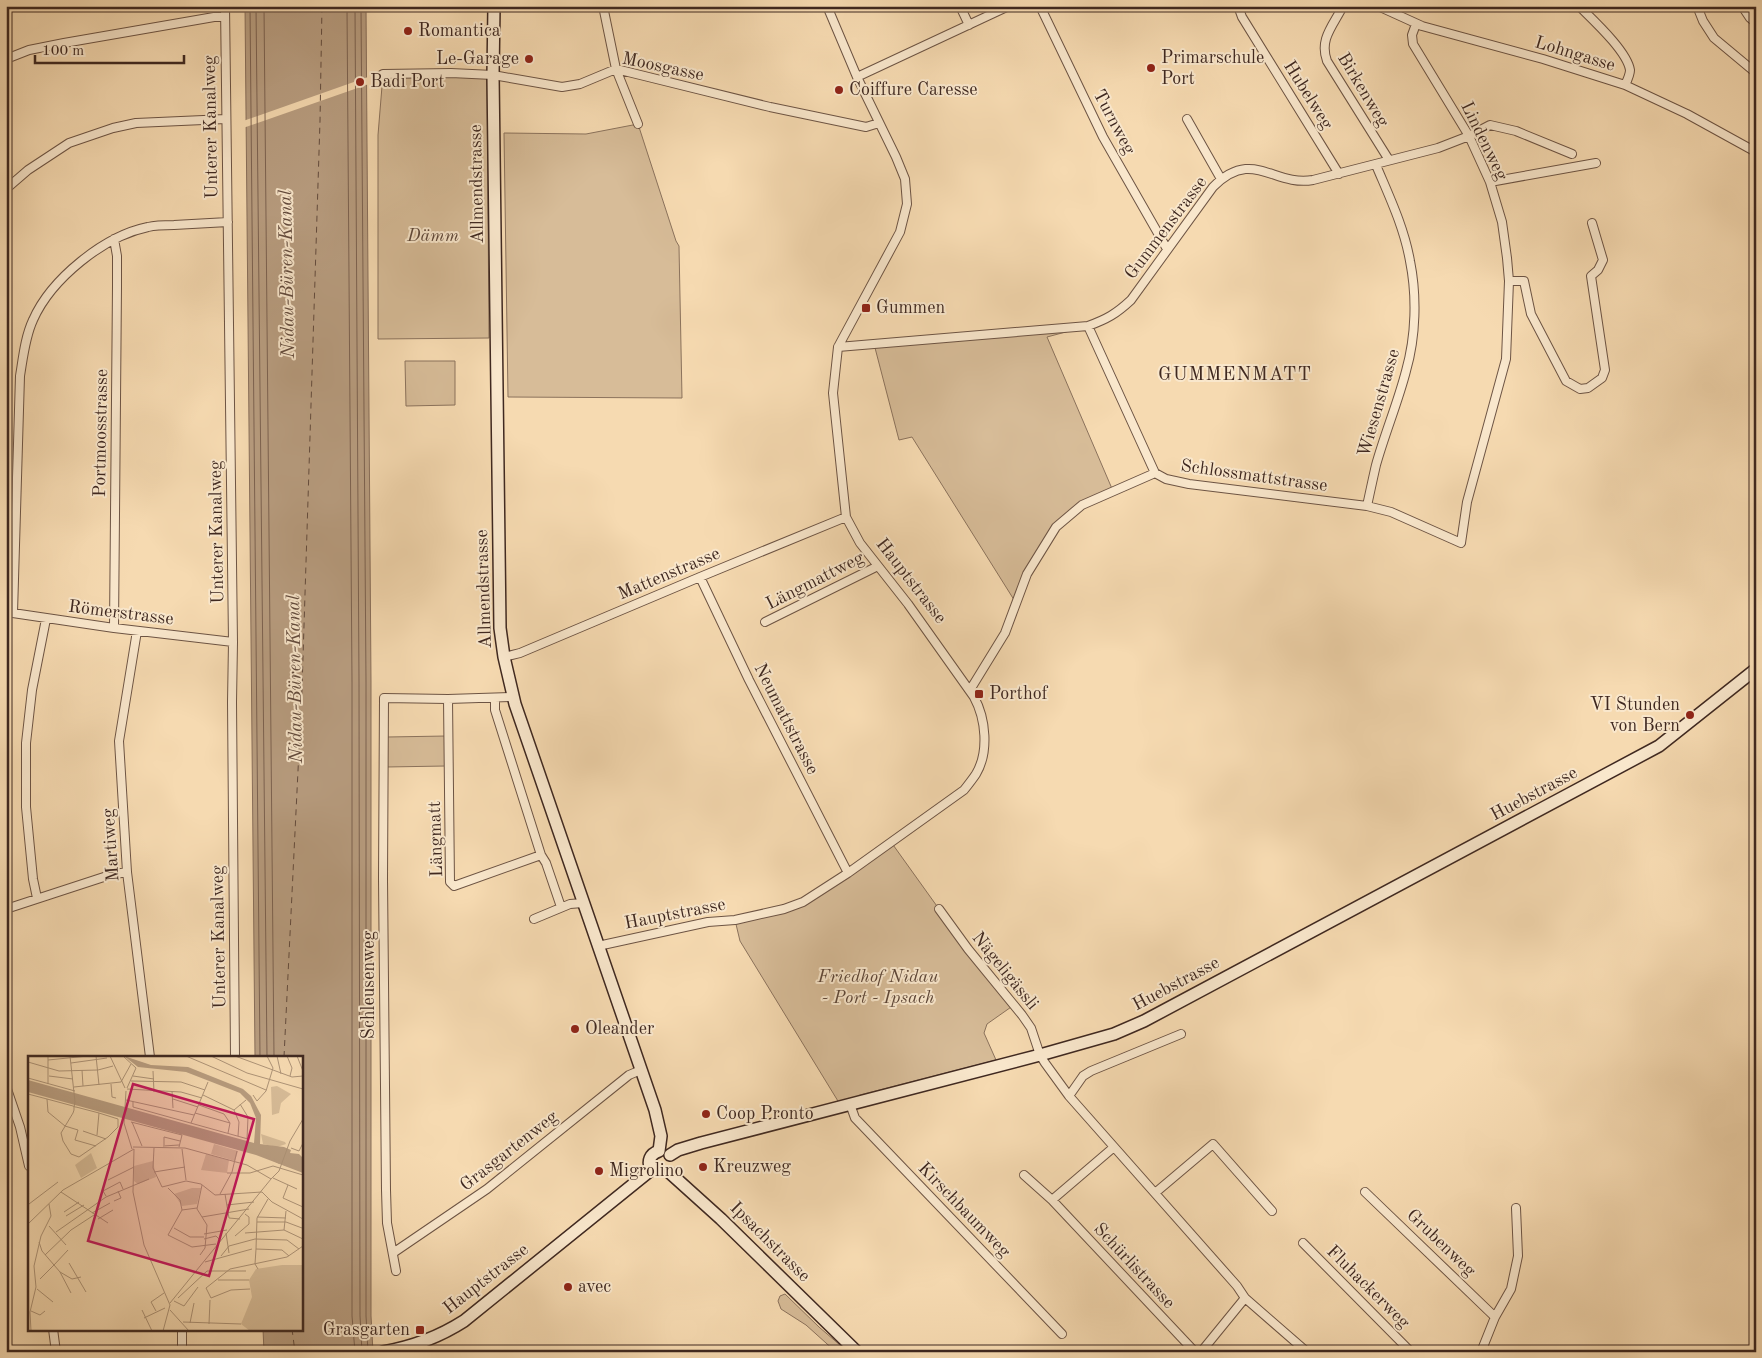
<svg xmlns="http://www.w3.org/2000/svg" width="1762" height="1358" font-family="'Old Standard TT',serif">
	<rect width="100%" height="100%" fill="#f6dab1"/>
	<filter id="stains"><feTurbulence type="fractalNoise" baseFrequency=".004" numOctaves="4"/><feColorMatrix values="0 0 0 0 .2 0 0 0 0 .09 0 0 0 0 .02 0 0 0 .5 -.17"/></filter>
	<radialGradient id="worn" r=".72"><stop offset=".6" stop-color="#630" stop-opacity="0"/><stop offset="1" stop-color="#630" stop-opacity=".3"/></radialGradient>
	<!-- green -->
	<path fill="#d7bc98" stroke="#8b725c" d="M 383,74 L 487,75 L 489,338 L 378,339 L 378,135 Z
		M 638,124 L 676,241 L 679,246 L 682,398 L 508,397 L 504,133 L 586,134 Z
		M 1088,326 L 1047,337 L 1113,491 L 1082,505 L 1056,527 L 1016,603 L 912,437 L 899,440 L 874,344 Z
		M 405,361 L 455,361 L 455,405 L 406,406 Z
		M 446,736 L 446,766 L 386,767 L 387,737 Z
		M 891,842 L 939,909 L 1014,1005 L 987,1024 L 984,1033 L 996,1060 L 860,1095 L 841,1106 L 740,941 L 735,920 L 803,902 Z
		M 785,1294 L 819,1327 L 848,1352 L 836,1352 L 806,1325 L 781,1309 L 778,1301 L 780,1296 Z"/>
	<!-- water -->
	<path fill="#b89d80" stroke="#886e5a" d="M 245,6 L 366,6 L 371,682 L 371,1316 L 373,1352 L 264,1352 L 263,1329 L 301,1329 L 301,1057 L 255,1057 Z"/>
	<!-- pier -->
	<path fill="#f6dab1" d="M 368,77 L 369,84 L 243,128 L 243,121 Z"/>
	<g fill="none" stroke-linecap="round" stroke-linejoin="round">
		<!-- shore -->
		<path stroke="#7c6250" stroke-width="1" d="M 250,6 L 260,1057
			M 256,6 L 267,1057
			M 264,6 L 274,1057
			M 347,6 L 352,682 L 352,1316 L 355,1352
			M 355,6 L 359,682 L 360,1316 L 362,1352
			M 361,6 L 366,682 L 366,1316 L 368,1352"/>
		<!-- ferry -->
		<path stroke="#634b3d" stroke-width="1" stroke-dasharray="6 5" stroke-linecap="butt" d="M 284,1057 L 302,689 L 320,121 L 322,6
			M 292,1329 L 295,1352"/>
		<defs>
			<path id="minor" d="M 225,6 L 233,642 L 232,702 L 235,1057
				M 603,6 L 616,69 L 638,124
				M 960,6 L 969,25
				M 1040,6 L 1103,137 L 1167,249
				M 1238,6 L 1242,17 L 1339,174
				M 1343,6 C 1333,26 1319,39 1327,61 L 1389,160
				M 1378,6 L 1422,26 L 1543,59 L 1625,85 L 1687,114 L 1756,152
				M 1579,6 C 1593,20 1627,51 1630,70 C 1630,75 1627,81 1625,85
				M 1697,6 L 1703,21 L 1714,38 L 1756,73
				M 1742,6 L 1750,18 L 1756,23
				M 6,59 L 29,50 L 64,43 L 214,17 L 225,17
				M 380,76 L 383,74 L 451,73 L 493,75 L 562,87 L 580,84 L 616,69 L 770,107 L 866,127 L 879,123
				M 857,77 L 1009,6
				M 1187,119 L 1221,179
				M 1490,182 L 1596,163
				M 6,189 L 28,170 L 69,143 L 113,128 L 136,123 L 226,119
				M 1509,281 L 1524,281 L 1531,314 L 1566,381 L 1580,389 L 1588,388 L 1602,378 L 1605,370 L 1591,276 L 1598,270 L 1603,260 L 1592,223
				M 1088,326 L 1155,473
				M 838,347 L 1088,326 C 1107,319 1116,314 1131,300 L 1213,187 C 1253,147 1273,187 1313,180 L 1438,148 L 1469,136 L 1490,125 L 1516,131 L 1572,154
				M 1155,473 L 1166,479 L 1189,484 L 1367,506 L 1391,512 L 1461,543 L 1467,502 L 1506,359 L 1509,281 L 1507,258 L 1502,222 L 1490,182 L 1469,136 L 1413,44 L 1412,35 L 1416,24
				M 1367,506 C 1370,492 1373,478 1376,465 C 1385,433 1398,402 1406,371 C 1416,336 1417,296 1410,261 C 1404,227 1389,196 1376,165
				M 700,577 L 749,680 L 848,873
				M 6,612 L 114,628 L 233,642
				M 13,613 L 20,376 C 23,358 25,337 33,320 C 51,279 104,236 148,227 C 156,225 166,225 174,225 C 192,224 210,223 228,222
				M 765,622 L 878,566
				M 114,628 L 117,286 L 117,256 L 114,239
				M 137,631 L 119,741 L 127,872 L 150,1057
				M 504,657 L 520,653 L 700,577 L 846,517
				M 970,690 L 1005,633 L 1027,574 L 1056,527 L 1082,505 L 1155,473
				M 448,699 L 450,882 L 454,886 L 541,855
				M 495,699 L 495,710 L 541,855 L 546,863 L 561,907
				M 37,898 L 33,879 L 26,807 L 26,743 L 32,690 L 46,619
				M 6,909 L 110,875 L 127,872
				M 939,909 L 968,949 L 1022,1015 L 1031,1028 L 1040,1055 L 1045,1063 L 1069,1096 L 1237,1286 L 1245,1298 L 1307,1352
				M 534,919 L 570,904 L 583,903
				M 598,946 L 708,922 L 735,920 L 784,909 L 803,902 L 848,873 L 964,790 C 968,785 972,780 976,774 C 989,752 986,719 974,697 L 908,604 L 860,543 L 846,517 L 833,393 L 838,347 L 900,232 L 907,204 L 905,179 L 896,157 L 857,77 L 827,6
				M 6,1086 L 20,1127 L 29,1166
				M 1069,1096 L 1083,1076 L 1091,1071 L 1181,1034
				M 850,1104 L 855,1118 L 1062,1334
				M 1114,1147 L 1052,1200 L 1195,1352
				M 1024,1175 L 1052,1200
				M 1365,1192 L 1495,1317
				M 1155,1193 L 1213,1144 L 1272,1211
				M 1303,1243 L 1411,1352
				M 393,1253 L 487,1189 L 629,1075 L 641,1070
				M 396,1271 L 387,1223 L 386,1190 L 383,879 L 384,698 L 448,699 L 513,697
				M 53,1329 L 56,1352
				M 182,1329 L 182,1352
				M 1201,1352 L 1245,1298
				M 1481,1352 L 1495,1317 L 1511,1289 L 1518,1256 L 1516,1208"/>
			<path id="secondary" d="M 494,6 L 493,75 L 500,628 L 504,657 L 515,704 L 655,1110 L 661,1136 L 659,1151
				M 670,1155 L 678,1150 L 701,1143 L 1040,1055 L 1114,1034 L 1144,1021 L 1659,746 L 1756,669
				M 651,1170 C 647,1161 650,1154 659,1151
				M 670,1173 L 721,1219 L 857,1352
				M 383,1352 C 412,1347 439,1337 464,1321 L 651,1170"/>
		</defs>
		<!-- minor casing -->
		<use href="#minor" stroke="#6d5444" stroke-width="10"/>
		<!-- secondary casing -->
		<use href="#secondary" stroke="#3f2820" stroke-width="14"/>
		<!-- minor -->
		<use href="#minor" stroke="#f9e7cc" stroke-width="8"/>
		<!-- secondary -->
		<use href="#secondary" stroke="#f9e7cc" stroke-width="11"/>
	</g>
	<!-- markers -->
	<g fill="#8f2418" stroke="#f9e7cc" stroke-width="2">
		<circle cx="408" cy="31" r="5"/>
		<circle cx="529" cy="59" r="5"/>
		<circle cx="1151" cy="68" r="5"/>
		<circle cx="360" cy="82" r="5"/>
		<circle cx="839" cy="90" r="5"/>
		<rect x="861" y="303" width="10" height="10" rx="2.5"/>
		<rect x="974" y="689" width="10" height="10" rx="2.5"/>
		<circle cx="1690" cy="715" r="5"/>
		<circle cx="575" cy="1029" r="5"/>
		<circle cx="706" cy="1114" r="5"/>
		<circle cx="703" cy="1167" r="5"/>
		<circle cx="599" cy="1171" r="5"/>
		<circle cx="568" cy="1287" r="5"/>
		<rect x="415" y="1325" width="10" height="10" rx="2.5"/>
	</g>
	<g text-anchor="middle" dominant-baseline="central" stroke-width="4" stroke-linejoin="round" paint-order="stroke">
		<!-- poi labels -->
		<g font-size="18" fill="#3f2820" stroke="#f9e7cc" text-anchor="start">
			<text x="418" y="31">Romantica</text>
			<text x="1161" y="58">Primarschule<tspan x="1161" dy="21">Port</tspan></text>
			<text x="519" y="59" text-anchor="end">Le-Garage</text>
			<text x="370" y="82">Badi Port</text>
			<text x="849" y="90">Coiffure Caresse</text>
			<text x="876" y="308">Gummen</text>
			<text x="989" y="694">Porthof</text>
			<text x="1680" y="705" text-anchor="end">VI Stunden<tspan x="1680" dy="21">von Bern</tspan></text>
			<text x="585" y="1029">Oleander</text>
			<text x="716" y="1114">Coop Pronto</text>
			<text x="713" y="1167">Kreuzweg</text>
			<text x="609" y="1171">Migrolino</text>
			<text x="578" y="1287">avec</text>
			<text x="410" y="1330" text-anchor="end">Grasgarten</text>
		</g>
		<!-- street labels -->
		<g font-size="18" fill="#3f2820" stroke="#f9e7cc">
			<text transform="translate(1575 54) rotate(17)">Lohngasse</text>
			<text transform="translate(663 67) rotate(12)">Moosgasse</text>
			<text transform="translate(1363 90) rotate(59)">Birkenweg</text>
			<text transform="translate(1308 95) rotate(58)">Hubelweg</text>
			<text transform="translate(1114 122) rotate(62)">Turnweg</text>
			<text transform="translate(211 127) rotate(-91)">Unterer Kanalweg</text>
			<text transform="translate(1484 141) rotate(64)">Lindenweg</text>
			<text transform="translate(477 184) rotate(-91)">Allmendstrasse</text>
			<text transform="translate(1166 228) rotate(-53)">Gummenstrasse</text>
			<text transform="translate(1379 403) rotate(-74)">Wiesenstrasse</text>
			<text transform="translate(101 433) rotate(-89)">Portmoosstrasse</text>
			<text transform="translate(1254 476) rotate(8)">Schlossmattstrasse</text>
			<text transform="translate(217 532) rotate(-91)">Unterer Kanalweg</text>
			<text transform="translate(669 574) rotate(-23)">Mattenstrasse</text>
			<text transform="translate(815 581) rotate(-27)">Längmattweg</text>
			<text transform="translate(911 581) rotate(52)">Hauptstrasse</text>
			<text transform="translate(484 589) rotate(-92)">Allmendstrasse</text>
			<text transform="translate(121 613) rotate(7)">Römerstrasse</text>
			<text transform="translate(786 719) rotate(63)">Neumattstrasse</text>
			<text transform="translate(1534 794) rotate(-28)">Huebstrasse</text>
			<text transform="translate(436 839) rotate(-92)">Längmatt</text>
			<text transform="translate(111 845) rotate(-94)">Martiweg</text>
			<text transform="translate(675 914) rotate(-11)">Hauptstrasse</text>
			<text transform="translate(219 937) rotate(-91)">Unterer Kanalweg</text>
			<text transform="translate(1005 971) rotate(51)">Nägeligässli</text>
			<text transform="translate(1176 984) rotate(-28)">Huebstrasse</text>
			<text transform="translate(369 985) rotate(-90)">Schleusenweg</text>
			<text transform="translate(509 1151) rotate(-38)">Grasgartenweg</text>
			<text transform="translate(964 1210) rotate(46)">Kirschbaumweg</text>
			<text transform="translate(770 1242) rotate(45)">Ipsachstrasse</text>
			<text transform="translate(1441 1243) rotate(44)">Grubenweg</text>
			<text transform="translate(1134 1266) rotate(47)">Schürlistrasse</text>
			<text transform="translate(486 1279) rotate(-38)">Hauptstrasse</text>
			<text transform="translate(1368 1287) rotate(45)">Fluhackerweg</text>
		</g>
		<!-- park labels -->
		<g font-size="18" font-style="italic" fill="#5d4638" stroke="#f9e7cc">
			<text x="433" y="236">Dämm</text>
			<text x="878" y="977">Friedhof Nidau<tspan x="878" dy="21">- Port - Ipsach</tspan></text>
		</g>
		<!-- water labels -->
		<g font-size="19" font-style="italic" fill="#634b3d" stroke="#f9e7cc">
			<text transform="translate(288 274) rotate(-91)">Nidau-Büren-Kanal</text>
			<text transform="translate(296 679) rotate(-91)">Nidau-Büren-Kanal</text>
		</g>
		<!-- neighbourhood labels -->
		<g font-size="19" letter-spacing="1" fill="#3f2820" stroke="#f9e7cc">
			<text x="1235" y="375">GUMMENMATT</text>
		</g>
	</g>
	<!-- overview -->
	<g transform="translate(28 1056)">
		<rect width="275" height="275" fill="#f6dab1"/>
		<path d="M 249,30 L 263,38 L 253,47 L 251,57 L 244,59 L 243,31 ZM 233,78 L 257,86 L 258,88 L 249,91 L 235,88 ZM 186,88 L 210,95 L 207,105 L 183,98 ZM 63,97 L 69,112 L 53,122 L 47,109 ZM 178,98 L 201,104 L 199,117 L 173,114 ZM 125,105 L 128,121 L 110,128 L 106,125 L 106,110 ZM 164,132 L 173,132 L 169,148 L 154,150 L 146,138 ZM 254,209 L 275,209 L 275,275 L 222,275 L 213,268 L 224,241 L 221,224 L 228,213 Z" fill="#d7bc98"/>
		<path d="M 96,0 L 123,9 L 160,11 L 215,33 L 223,40 L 233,59 L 232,88 L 256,91 L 263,94 L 262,97 L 271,98 L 275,102 L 275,117 L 228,99 L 0,36 L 0,24 L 226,87 L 228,62 L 222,47 L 212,37 L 158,16 L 110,11 Z" fill="#b89d80"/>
		<path fill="none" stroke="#b89d80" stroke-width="2.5" d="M 0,30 L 111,57 L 228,95 L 252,107M 256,108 L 275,114"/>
		<path fill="none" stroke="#ad9377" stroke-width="1" d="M 68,0 L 71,29M 82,0 L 97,32M 95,0 L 108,12 L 99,32M 158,0 L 238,34M 183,0 L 219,17 L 275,33M 207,0 L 264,21 L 275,20M 249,0 L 253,18M 259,0 L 264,12 L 262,20M 269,0 L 275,15M 20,4 L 60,0M 0,6 L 31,15 L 70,14 L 85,10M 43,7 L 79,2M 54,14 L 55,30M 125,15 L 126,36M 21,20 L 45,23M 105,20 L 126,23M 0,22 L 47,35M 103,25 L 153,26 L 177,34M 20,28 L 20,0M 83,28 L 84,41 L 88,42M 46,31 L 93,26 L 103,8M 99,33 L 153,36 L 174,42M 98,35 L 96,67 L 104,93M 144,35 L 145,52M 0,38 L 19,43 L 45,50 L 47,51 L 48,51 L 71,57 L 90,63 L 90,71 L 80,81 L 51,101 L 43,98 L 35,85 L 33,77 L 45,57 L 46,54 L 46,51 L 47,46 L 42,0M 175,39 L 206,54 L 211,66 L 210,80M 225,39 L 229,45 L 238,35 L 245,12 L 239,0M 19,43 L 20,56 L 37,70 L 50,74 L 47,84 L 68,90M 145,43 L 170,51M 98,44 L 166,59M 105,46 L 105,51 L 220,83M 212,48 L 220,61 L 219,83M 171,49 L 196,58 L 202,67 L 200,77M 206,54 L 218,44M 167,57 L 202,67M 103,66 L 154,79 L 151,91M 104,66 L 114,90M 163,67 L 180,26M 55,75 L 78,83M 69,79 L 71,57M 136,89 L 136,81 L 152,85M 135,90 L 151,89M 105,91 L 157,92 L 219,109 L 243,123 L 251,115 L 262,85 L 275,63M 126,92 L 125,112 L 134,131 L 158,125 L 173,128 L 187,139 L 234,136M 263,92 L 271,95 L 275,87M 106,93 L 105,136 L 116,189 L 142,249 L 135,275M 154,93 L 158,124M 126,116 L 157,111M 199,117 L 222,117 L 245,110 L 275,119M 245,122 L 269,133M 80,124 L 106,111M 260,129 L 255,142 L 275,151M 140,132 L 152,144 L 154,154 L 140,179 L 164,191 L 188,188M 33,136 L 80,167M 234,136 L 244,146 L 275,163M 192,138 L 204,116 L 209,95M 197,138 L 201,162 L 212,163M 78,140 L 75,135 L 92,126 L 95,133M 86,145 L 93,142 L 90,135M 1,148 L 30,126M 199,149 L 226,146M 154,154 L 169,152M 36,156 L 51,146M 64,157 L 82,147M 38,160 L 56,149M 174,161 L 221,153M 229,161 L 258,162M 70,163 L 85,154M 229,166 L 258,166 L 274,172M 0,168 L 35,134 L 106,93M 21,170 L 38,189M 146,172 L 162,181 L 176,181M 256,174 L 258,155M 28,176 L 78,141 L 121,123M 198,177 L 201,197M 217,177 L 256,174 L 275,183M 176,178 L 199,174M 207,180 L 221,168 L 221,161 L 217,158M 176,183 L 188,180 L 192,184M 11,186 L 14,195 L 32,216 L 44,223 L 53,221M 228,193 L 229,162 L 240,143M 228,193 L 254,194 L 261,200M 228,193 L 227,208 L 230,213M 17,199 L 43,174 L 66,159M 172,199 L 177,192 L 179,169 L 169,153 L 174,129M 193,200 L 201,190 L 227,183 L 259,184 L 271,193M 177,206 L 224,193M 41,207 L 58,236M 26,209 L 40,194M 32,216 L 43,237M 12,223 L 26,209M 190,224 L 221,224M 9,233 L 25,246M 222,233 L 203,234 L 183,242 L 178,232 L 202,213 L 259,201 L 275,190M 150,242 L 179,215 L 218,215M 146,245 L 156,250 L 170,231M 142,247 L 243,123M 114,254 L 124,275M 142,254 L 161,275M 3,255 L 12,259 L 17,255M 128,255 L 123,246 L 136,237M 116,262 L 137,252M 155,266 L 213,268M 162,267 L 166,247M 181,268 L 182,244M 3,275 L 2,256 L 8,231 L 6,210 L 13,180 L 23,160 L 21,148"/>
		<path fill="#c2185b" fill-opacity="0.15" stroke="#c2185b" stroke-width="2.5" d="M 105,28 L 226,63 L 181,220 L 60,185 Z"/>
		<rect width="275" height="275" fill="none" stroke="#3f2820" stroke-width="2.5"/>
	</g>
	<!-- margin -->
	<rect width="1762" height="1358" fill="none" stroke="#f6dab1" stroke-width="25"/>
	<rect x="8" y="8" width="1747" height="1343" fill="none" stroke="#3f2820" stroke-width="2.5"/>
	<rect x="12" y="12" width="1737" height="1333" fill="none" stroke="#3f2820"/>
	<!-- scale -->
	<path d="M35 55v8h149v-8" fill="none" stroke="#3f2820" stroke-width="2.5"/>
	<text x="42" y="55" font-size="15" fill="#3f2820" stroke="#f9e7cc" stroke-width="4" paint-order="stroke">100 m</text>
	<rect width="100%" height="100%" filter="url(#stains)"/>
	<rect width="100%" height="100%" fill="url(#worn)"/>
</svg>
